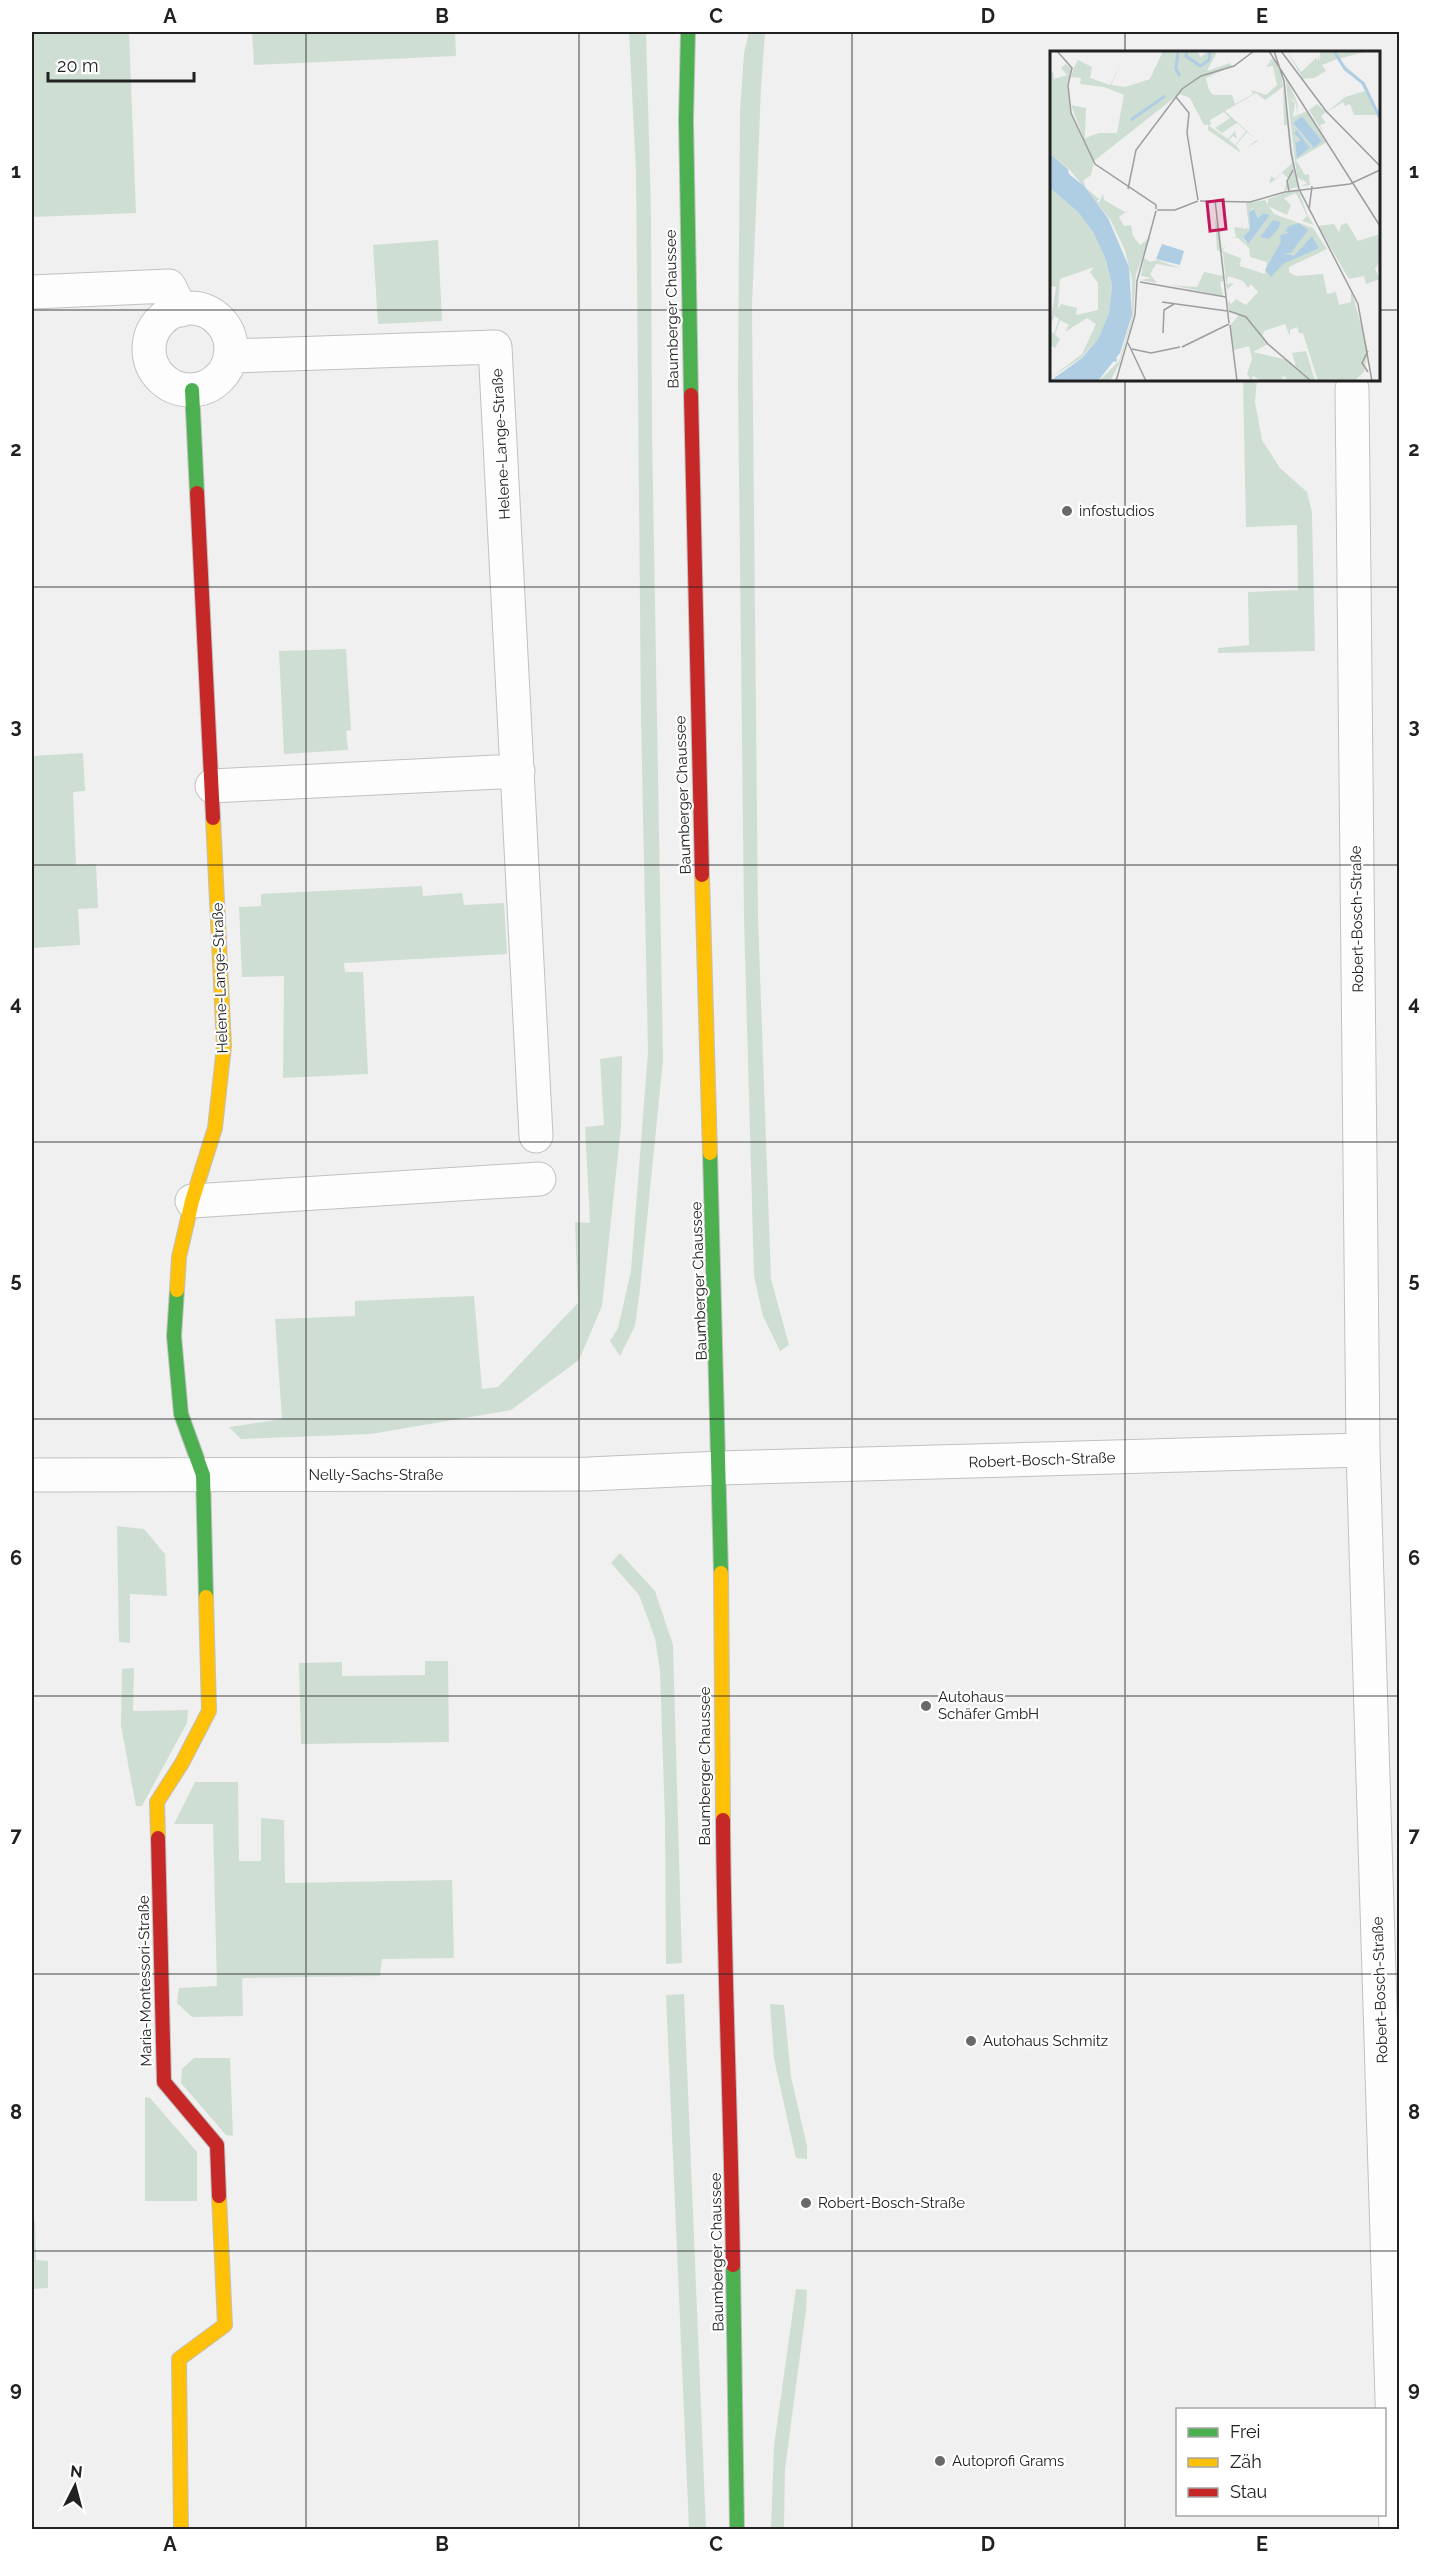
<svg xmlns="http://www.w3.org/2000/svg" width="1431" height="2561" font-family="Raleway,sans-serif">
	<rect width="100%" height="100%" fill="#f0f0f1"/>
	<!-- green -->
	<path fill="#cfded2" d="M 32,32 L 129,32 L 136,213 L 32,217 Z
		M 252,32 L 455,32 L 456,56 L 254,65 Z
		M 629,32 L 646,32 L 651,211 L 652,433 L 663,1060 L 640,1289 L 635,1326 L 620,1356 L 610,1341 L 618,1328 L 631,1271 L 648,1052 L 641,719 L 636,172 Z
		M 749,32 L 765,32 L 761,88 L 752,306 L 758,917 L 771,1279 L 789,1345 L 780,1351 L 763,1316 L 754,1276 L 744,918 L 738,385 L 740,111 L 744,53 Z
		M 438,240 L 442,321 L 378,324 L 373,245 Z
		M 1243,380 L 1257,380 L 1255,402 L 1262,440 L 1280,468 L 1307,492 L 1312,512 L 1315,651 L 1218,653 L 1218,648 L 1249,645 L 1248,592 L 1298,590 L 1297,525 L 1246,527 Z
		M 346,649 L 351,730 L 346,731 L 348,750 L 284,754 L 279,651 Z
		M 83,753 L 85,791 L 73,792 L 76,865 L 96,864 L 98,908 L 78,909 L 80,945 L 32,948 L 32,756 Z
		M 422,886 L 423,896 L 462,893 L 464,905 L 504,903 L 507,954 L 344,963 L 345,972 L 363,972 L 368,1074 L 283,1078 L 284,976 L 242,977 L 239,907 L 261,906 L 261,894 Z
		M 622,1056 L 621,1126 L 602,1306 L 579,1360 L 511,1410 L 371,1434 L 241,1439 L 229,1427 L 282,1419 L 275,1319 L 355,1316 L 355,1301 L 474,1296 L 482,1389 L 498,1387 L 578,1303 L 575,1222 L 590,1223 L 585,1127 L 604,1125 L 600,1059 Z
		M 117,1526 L 144,1529 L 165,1554 L 167,1596 L 130,1594 L 130,1643 L 119,1642 Z
		M 620,1553 L 655,1591 L 673,1645 L 682,1963 L 666,1964 L 665,1821 L 660,1671 L 655,1638 L 639,1595 L 611,1563 Z
		M 425,1661 L 448,1661 L 449,1742 L 301,1744 L 299,1663 L 342,1662 L 342,1676 L 425,1675 Z
		M 134,1668 L 133,1711 L 188,1710 L 187,1723 L 142,1806 L 136,1806 L 121,1726 L 122,1669 Z
		M 195,1782 L 238,1782 L 239,1861 L 261,1861 L 261,1818 L 284,1820 L 285,1883 L 452,1880 L 454,1958 L 382,1959 L 380,1976 L 242,1978 L 243,2016 L 192,2017 L 177,2003 L 179,1988 L 217,1986 L 213,1824 L 174,1824 Z
		M 684,1994 L 706,2529 L 706,2530 L 689,2529 L 666,1995 Z
		M 770,2004 L 784,2005 L 791,2077 L 807,2146 L 807,2159 L 796,2158 L 774,2059 Z
		M 194,2058 L 230,2058 L 233,2136 L 226,2135 L 181,2083 L 182,2069 Z
		M 145,2097 L 150,2098 L 197,2152 L 197,2201 L 145,2201 Z
		M 32,2221 L 35,2221 L 36,2260 L 48,2261 L 48,2288 L 32,2289 Z
		M 796,2289 L 807,2290 L 806,2310 L 785,2469 L 784,2529 L 771,2529 L 774,2446 Z"/>
	<g fill="none" stroke-linecap="round" stroke-linejoin="round">
		<defs>
			<path id="street" d="M 32,292 L 169,286 L 181,310
				M149 349a41 41 0 1 1 82 0a41 41 0 1 1-82 0Z
				M 230,356 L 495,347 L 536,1136
				M 1352,389 L 1363,1450 L 1396,2530
				M 212,786 L 518,771
				M 192,1201 L 539,1179
				M 32,1475 L 589,1474 L 720,1468 L 1363,1450"/>
			<path id="fast" d="M 688,32 L 686,120 L 691,395
				M 192,390 L 197,493
				M 710,1153 L 721,1573
				M 177,1290 L 174,1336 L 181,1414 L 203,1475 L 206,1597
				M 733,2265 L 737,2530"/>
			<path id="slow" d="M 702,875 L 710,1153
				M 177,1290 L 179,1257 L 192,1201 L 215,1128 L 224,1046 L 213,818
				M 721,1573 L 723,1820
				M 158,1838 L 157,1802 L 182,1763 L 209,1711 L 206,1597
				M 181,2530 L 179,2359 L 225,2325 L 219,2196"/>
			<path id="jam" d="M 691,395 L 702,875
				M 197,493 L 213,818
				M 723,1820 C 724,1969 731,2116 733,2265
				M 158,1838 L 164,2082 L 217,2145 L 219,2196"/>
		</defs>
		<!-- street casing -->
		<use href="#street" stroke="#c1c1c2" stroke-width="35"/>
		<!-- fast casing -->
		<use href="#fast" stroke="#c1c1c2" stroke-width="16"/>
		<!-- slow casing -->
		<use href="#slow" stroke="#c1c1c2" stroke-width="16"/>
		<!-- jam casing -->
		<use href="#jam" stroke="#c1c1c2" stroke-width="16"/>
		<!-- street -->
		<use href="#street" stroke="#fdfdfd" stroke-width="33"/>
		<!-- fast -->
		<use href="#fast" stroke="#4caf50" stroke-width="14"/>
		<!-- slow -->
		<use href="#slow" stroke="#ffc107" stroke-width="14"/>
		<!-- jam -->
		<use href="#jam" stroke="#c62828" stroke-width="14"/>
	</g>
	<!-- grid -->
	<path fill="none" stroke="#212122" stroke-width="1.5" stroke-opacity="0.55" d="M 306,32 L 306,2530M 579,32 L 579,2530M 852,32 L 852,2530M 1125,32 L 1125,52M 32,310 L 1052,310M 1378,310 L 1400,310M 1125,380 L 1125,2530M 32,587 L 1400,587M 32,865 L 1400,865M 32,1142 L 1400,1142M 32,1419 L 1400,1419M 32,1696 L 1400,1696M 32,1974 L 1400,1974M 32,2251 L 1400,2251"/>
	<!-- markers -->
	<g fill="#69696a" stroke="#fff" stroke-width="2">
		<circle cx="1067" cy="511" r="6"/>
		<circle cx="926" cy="1706" r="6"/>
		<circle cx="971" cy="2041" r="6"/>
		<circle cx="806" cy="2203" r="6"/>
		<circle cx="940" cy="2461" r="6"/>
	</g>
	<g text-anchor="middle" dominant-baseline="central" stroke-width="4.5" stroke-linejoin="round" paint-order="stroke">
		<!-- street labels -->
		<g font-size="15" fill="#212122" stroke="#fff">
			<text transform="translate(672 309) rotate(-91)">Baumberger Chaussee</text>
			<text transform="translate(501 444) rotate(-93)">Helene-Lange-Straße</text>
			<text transform="translate(683 795) rotate(-92)">Baumberger Chaussee</text>
			<text transform="translate(1357 919) rotate(-91)">Robert-Bosch-Straße</text>
			<text transform="translate(220 978) rotate(-92)">Helene-Lange-Straße</text>
			<text transform="translate(699 1281) rotate(-92)">Baumberger Chaussee</text>
			<text transform="translate(1042 1460) rotate(-2)">Robert-Bosch-Straße</text>
			<text x="376" y="1475">Nelly-Sachs-Straße</text>
			<text transform="translate(705 1766) rotate(-90)">Baumberger Chaussee</text>
			<text transform="translate(145 1981) rotate(-91)">Maria-Montessori-Straße</text>
			<text transform="translate(1380 1990) rotate(-92)">Robert-Bosch-Straße</text>
			<text transform="translate(717 2252) rotate(-91)">Baumberger Chaussee</text>
		</g>
		<!-- poi labels -->
		<g font-size="15" fill="#212122" stroke="#fff" text-anchor="start">
			<text x="1079" y="511">infostudios</text>
			<text x="938" y="1697">Autohaus<tspan x="938" dy="17">Schäfer GmbH</tspan></text>
			<text x="983" y="2041">Autohaus Schmitz</text>
			<text x="818" y="2203">Robert-Bosch-Straße</text>
			<text x="952" y="2461">Autoprofi Grams</text>
		</g>
	</g>
	<!-- overview -->
	<g transform="translate(1050 51)">
		<rect width="330" height="330" fill="#f0f0f1"/>
		<path d="M 109,0 L 147,0 L 151,6 L 158,0 L 167,1 L 157,20 L 180,12 L 182,15 L 156,27 L 159,39 L 163,44 L 182,44 L 185,53 L 203,43 L 201,39 L 216,44 L 227,34 L 223,15 L 216,16 L 223,6 L 231,21 L 248,136 L 234,140 L 238,127 L 232,122 L 226,128 L 219,133 L 221,125 L 225,128 L 242,112 L 237,74 L 234,74 L 233,36 L 215,49 L 206,42 L 175,60 L 208,90 L 196,97 L 207,89 L 197,81 L 186,94 L 191,102 L 158,79 L 158,74 L 178,88 L 185,80 L 187,88 L 183,85 L 179,89 L 185,94 L 196,80 L 187,72 L 172,82 L 165,77 L 180,67 L 174,61 L 160,69 L 161,74 L 154,74 L 140,47 L 129,43 L 44,110 L 41,124 L 33,130 L 36,137 L 50,149 L 47,149 L 49,152 L 53,143 L 54,149 L 75,161 L 79,159 L 69,166 L 74,175 L 81,174 L 83,185 L 90,194 L 100,186 L 104,188 L 100,187 L 86,223 L 83,266 L 69,314 L 60,330 L 49,330 L 69,310 L 82,266 L 82,229 L 75,199 L 60,168 L 20,119 L 0,103 L 0,21 L 3,21 L 4,28 L 17,24 L 11,17 L 16,13 L 22,18 L 17,34 L 21,63 L 40,104 L 21,54 L 36,57 L 35,87 L 49,82 L 67,82 L 74,44 L 54,36 L 30,33 L 31,27 L 21,26 L 24,16 L 28,9 L 42,16 L 40,27 L 60,34 L 72,11 L 61,34 L 75,36 L 100,28 L 112,2 ZM 237,0 L 251,21 L 266,7 L 268,10 L 268,3 L 270,10 L 270,0 L 318,0 L 288,8 L 315,33 L 330,68 L 327,64 L 304,64 L 300,53 L 295,55 L 293,51 L 277,61 L 295,46 L 315,40 L 312,33 L 287,8 L 272,14 L 276,20 L 264,27 L 253,28 ZM 235,24 L 247,51 L 248,64 L 245,50 L 239,47 L 245,52 L 243,66 L 257,60 L 277,91 L 246,109 L 255,124 L 259,123 L 260,134 L 251,135 L 257,132 L 247,126 ZM 252,65 L 272,90 L 264,97 L 243,72 ZM 247,79 L 260,97 L 247,107 L 245,92 L 251,89 ZM 267,53 L 276,61 L 271,65 L 276,72 L 270,74 L 274,83 L 259,59 ZM 0,137 L 28,161 L 43,181 L 56,209 L 62,235 L 59,262 L 48,288 L 31,307 L 0,327 L 32,303 L 46,273 L 37,267 L 15,281 L 19,274 L 10,269 L 5,284 L 10,288 L 5,297 L 0,294 L 0,280 L 4,283 L 9,268 L 5,265 L 0,273 L 6,236 L 0,235 ZM 44,216 L 40,221 L 48,232 L 48,259 L 26,264 L 27,257 L 11,253 L 8,258 L 10,228 ZM 248,138 L 258,165 L 264,174 L 252,170 L 257,165 L 246,142 L 234,147 L 241,154 L 237,164 L 218,155 L 218,148 ZM 215,149 L 224,163 L 263,177 L 277,198 L 239,216 L 239,221 L 246,225 L 273,223 L 277,243 L 286,241 L 289,254 L 301,251 L 301,238 L 318,299 L 314,321 L 304,330 L 268,330 L 253,282 L 249,282 L 247,276 L 240,279 L 240,286 L 235,273 L 214,280 L 212,286 L 218,293 L 203,301 L 238,309 L 246,316 L 242,302 L 256,300 L 265,330 L 233,330 L 237,327 L 232,325 L 233,330 L 210,329 L 203,325 L 201,330 L 197,323 L 202,308 L 199,295 L 184,299 L 180,274 L 190,263 L 179,261 L 173,202 L 167,199 L 165,168 L 169,180 L 174,180 L 170,181 L 172,198 L 177,194 L 172,200 L 191,207 L 190,215 L 215,223 L 217,211 L 200,206 L 199,197 L 188,187 L 181,187 L 186,186 L 184,176 L 192,177 L 192,172 L 193,178 L 199,177 L 196,152 ZM 203,157 L 209,168 L 214,162 L 220,164 L 197,193 L 193,187 L 200,179 L 199,163 ZM 178,225 L 193,230 L 198,237 L 201,233 L 208,241 L 196,254 L 186,248 L 181,253 L 178,250 L 177,239 L 184,232 L 177,233 ZM 297,172 L 308,190 L 330,183 L 330,210 L 325,218 L 330,228 L 316,233 L 314,225 L 299,228 L 268,175 L 284,173 L 289,181 L 291,174 ZM 94,207 L 100,211 L 107,209 L 130,217 L 106,213 L 100,223 L 107,232 L 90,229 L 102,227 L 91,225 ZM 154,221 L 173,225 L 173,230 L 170,231 L 173,245 L 121,234 L 147,236 Z" fill="#cfded2" fill-rule="evenodd"/>
		<path d="M 252,65 L 272,90 L 264,97 L 243,72 ZM 247,79 L 260,97 L 247,107 L 245,92 L 251,89 L 244,82 ZM 0,103 L 18,118 L 19,123 L 34,135 L 58,167 L 79,216 L 82,264 L 70,302 L 48,330 L 0,330 L 32,307 L 48,288 L 59,262 L 62,235 L 56,209 L 43,181 L 28,161 L 0,137 ZM 204,158 L 208,167 L 214,162 L 220,164 L 198,193 L 193,186 L 200,179 L 199,161 ZM 223,169 L 230,171 L 229,177 L 219,188 L 210,186 ZM 249,172 L 258,179 L 241,202 L 233,202 L 244,205 L 262,185 L 269,197 L 233,213 L 221,226 L 215,219 L 231,191 L 230,184 L 239,182 L 235,180 L 239,175 ZM 112,193 L 134,200 L 130,214 L 106,208 Z" fill="#afcee4"/>
		<path fill="none" stroke="#afcee4" stroke-width="3" d="M 128,0 L 126,18 L 130,25M 137,0 L 136,5 L 150,15 L 159,9 L 160,0M 284,0 L 295,18 L 313,32 L 330,67M 81,69 L 115,45M 31,309 L 67,309"/>
		<path fill="none" stroke="#9d9d9e" stroke-width="1.5" d="M 7,0 L 22,17 L 18,34 L 21,62 L 45,113 L 106,154 L 106,158M 219,0 L 330,175M 224,0 L 234,30 L 241,102 L 249,138 L 308,253 L 322,330M 231,0 L 276,60 L 330,115M 126,46 L 139,62 L 137,82M 137,82 L 148,149M 78,138 L 86,99 L 132,38 L 151,25 L 184,15 L 204,0M 239,140 L 237,130 L 243,119M 235,141 L 300,133 L 330,119M 165,149 L 179,272M 150,150 L 200,151 L 235,141M 107,159 L 125,159 L 148,150M 259,159 L 262,135M 90,231 L 176,246M 112,251 L 177,260M 179,260 L 196,266 L 218,293 L 261,330M 180,274 L 187,330M 113,282 L 114,259 L 124,253M 78,292 L 96,330M 132,296 L 179,273M 82,298 L 101,302 L 130,296M 318,321 L 312,312 L 318,300M 66,330 L 85,264 L 87,230 L 106,160"/>
		<path fill="#c2185b" fill-opacity="0.15" stroke="#c2185b" stroke-width="3" d="M 173,149 L 176,178 L 160,180 L 157,151 Z"/>
		<rect width="330" height="330" fill="none" stroke="#212122" stroke-width="3"/>
	</g>
	<!-- border -->
	<rect width="1431" height="2561" fill="none" stroke="#ffffff" stroke-width="66"/>
	<!-- legend -->
	<rect x="1176" y="2408" width="210" height="108" fill="#ffffff" stroke="#a6a6a7" stroke-width="1.5"/>
	<rect x="1188" y="2428" width="30" height="9" fill="#4caf50" stroke="#a6a6a7" stroke-width="1.5"/>
	<text x="1230" y="2438" font-size="18" fill="#212122">Frei</text>
	<rect x="1188" y="2458" width="30" height="9" fill="#ffc107" stroke="#a6a6a7" stroke-width="1.5"/>
	<text x="1230" y="2468" font-size="18" fill="#212122">Zäh</text>
	<rect x="1188" y="2488" width="30" height="9" fill="#c62828" stroke="#a6a6a7" stroke-width="1.5"/>
	<text x="1230" y="2498" font-size="18" fill="#212122">Stau</text>
	<!-- north arrow -->
	<g transform="translate(75 2486) rotate(6)" stroke="#ffffff" stroke-width="4.5" paint-order="stroke">
	<path d="M0-4.5L10 22L0 15L-10 22Z" fill="#212122"/>
	<text y="-9" font-size="16" font-weight="bold" text-anchor="middle" fill="#212122">N</text>
	</g>
	<!-- scale -->
	<path d="M48 72v9h146v-9" fill="none" stroke="#212122" stroke-width="3"/>
	<text x="57" y="72" font-size="18" fill="#212122" stroke="#ffffff" stroke-width="4.5" paint-order="stroke">20 m</text>
	<rect x="33" y="33" width="1365" height="2495" fill="none" stroke="#212122" stroke-width="2"/>
	<g font-size="20" text-anchor="middle" font-weight="bold" fill="#212122">
		<text x="170" y="23">A</text>
		<text x="442" y="23">B</text>
		<text x="716" y="23">C</text>
		<text x="988" y="23">D</text>
		<text x="1262" y="23">E</text>
		<text x="16" y="178">1</text>
		<text x="1414" y="178">1</text>
		<text x="16" y="456">2</text>
		<text x="1414" y="456">2</text>
		<text x="16" y="733">3</text>
		<text x="1414" y="733">3</text>
		<text x="16" y="1010">4</text>
		<text x="1414" y="1010">4</text>
		<text x="16" y="1287">5</text>
		<text x="1414" y="1287">5</text>
		<text x="16" y="1565">6</text>
		<text x="1414" y="1565">6</text>
		<text x="16" y="1842">7</text>
		<text x="1414" y="1842">7</text>
		<text x="16" y="2119">8</text>
		<text x="1414" y="2119">8</text>
		<text x="16" y="2396">9</text>
		<text x="1414" y="2396">9</text>
		<text x="170" y="2551">A</text>
		<text x="442" y="2551">B</text>
		<text x="716" y="2551">C</text>
		<text x="988" y="2551">D</text>
		<text x="1262" y="2551">E</text>
	</g>
</svg>
